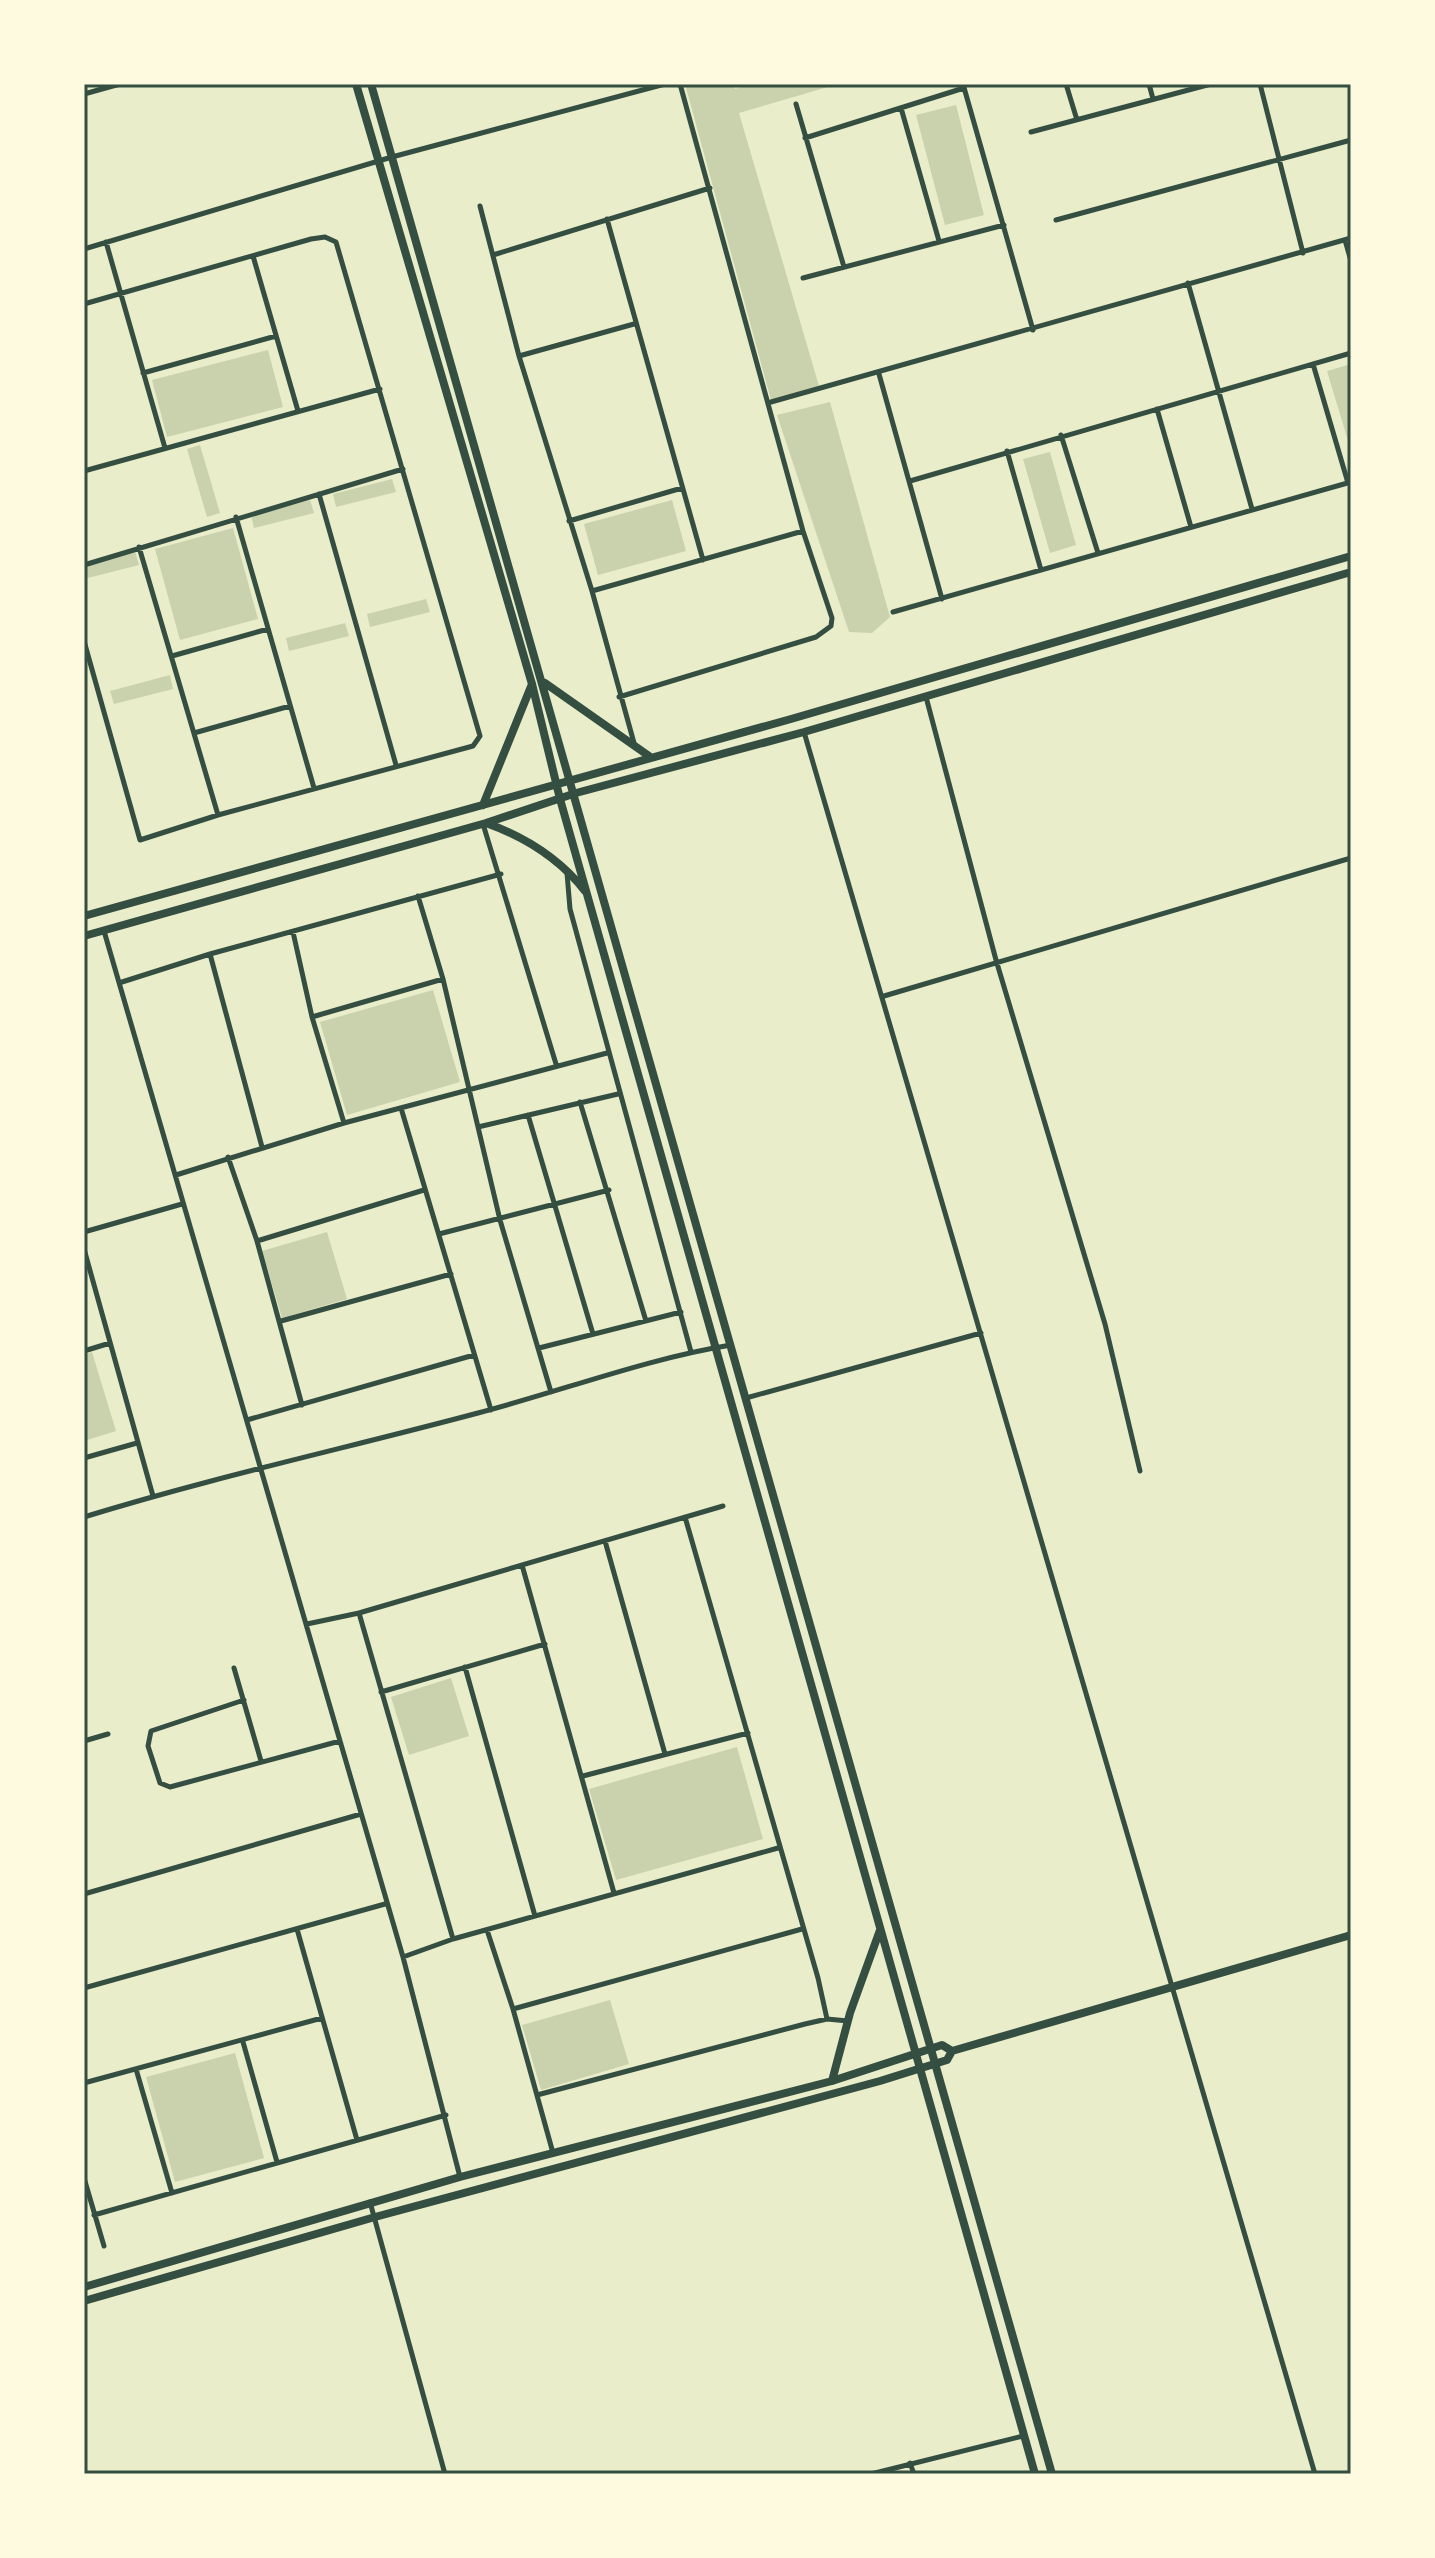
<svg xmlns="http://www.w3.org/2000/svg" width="1435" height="2558" font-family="Jost,sans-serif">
	<rect width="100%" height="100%" fill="#e9edc9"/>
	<!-- green -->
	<path fill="#cad2ad" d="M 685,84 L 733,84 L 735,89 L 749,84 L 838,84 L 739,113 L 819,386 L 771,400 Z
		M 956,105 L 984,215 L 945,225 L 916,115 Z
		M 268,350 L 283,407 L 167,437 L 152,380 Z
		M 1351,364 L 1351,451 L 1327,371 Z
		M 830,402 L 890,617 L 872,633 L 849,632 L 777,415 Z
		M 200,445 L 220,513 L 207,517 L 187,449 Z
		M 1050,452 L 1076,545 L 1050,553 L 1023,459 Z
		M 392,479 L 396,492 L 336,507 L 333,494 Z
		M 310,500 L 314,513 L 254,528 L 251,515 Z
		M 672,500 L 686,551 L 598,575 L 584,524 Z
		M 233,528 L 258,619 L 180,640 L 155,549 Z
		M 135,551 L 139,565 L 84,579 L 84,565 Z
		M 426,599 L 430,612 L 370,627 L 367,614 Z
		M 345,623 L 349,636 L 289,651 L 286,638 Z
		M 170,675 L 173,689 L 114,704 L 110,691 Z
		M 433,990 L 460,1082 L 347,1115 L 320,1022 Z
		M 327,1232 L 347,1299 L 282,1318 L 262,1251 Z
		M 92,1352 L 116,1431 L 84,1441 L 84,1355 Z
		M 451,1678 L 469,1736 L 409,1755 L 391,1697 Z
		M 737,1747 L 763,1839 L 616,1880 L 589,1789 Z
		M 610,2000 L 629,2064 L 541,2090 L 522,2025 Z
		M 235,2053 L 264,2158 L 175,2182 L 146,2077 Z"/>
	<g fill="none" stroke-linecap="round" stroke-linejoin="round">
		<!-- minor -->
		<path stroke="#344e41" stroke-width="5" d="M 963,84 L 1033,330
			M 1066,84 L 1077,120
			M 1149,84 L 1153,99
			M 1260,84 L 1303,253
			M 1351,84 L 1351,86
			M 84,94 L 120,84
			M 796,104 L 844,267
			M 901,108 L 939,241
			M 1031,132 L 1211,84
			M 805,138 L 964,88
			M 480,206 L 519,356 L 592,591 L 634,743
			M 607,219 L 703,560
			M 1056,220 L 1351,140
			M 1345,240 L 1351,261
			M 106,242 L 165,448
			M 84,249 L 392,157 L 665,84
			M 493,255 L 710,188
			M 253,256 L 298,411
			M 803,278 L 1004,225
			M 1188,283 L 1252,509
			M 84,304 L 311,239 L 325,237 L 336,242 L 480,736 L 473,746 L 218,815 L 140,840 L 84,641
			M 519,356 L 634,324
			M 1313,364 L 1348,483
			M 143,373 L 276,336
			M 879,374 L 942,599
			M 771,402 L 1351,238
			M 1157,409 L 1191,527
			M 1061,435 L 1098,553
			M 1007,451 L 1041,570
			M 84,471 L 380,389
			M 910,481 L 1351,353
			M 319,494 L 396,765
			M 236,517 L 314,788
			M 569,521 L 682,488
			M 139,547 L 218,815
			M 84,565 L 403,469
			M 592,591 L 803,531
			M 893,612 L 1351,482
			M 172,656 L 268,629
			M 619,697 L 816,637 L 831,626 L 832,618 L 803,531 L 680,84
			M 926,697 L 996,960 L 1105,1324 L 1140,1471
			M 804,732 L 1315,2474
			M 194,733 L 290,706
			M 483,824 L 556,1064
			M 567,873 L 570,909 L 691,1352
			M 418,896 L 443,979 L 500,1220 L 551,1392
			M 104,931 L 403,1957 L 460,2177
			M 293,932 L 312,1017 L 344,1123
			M 210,954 L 262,1147
			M 122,982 L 210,954 L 501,874
			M 884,996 L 1351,858
			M 312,1017 L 443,979
			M 580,1102 L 646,1321
			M 401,1108 L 491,1410
			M 528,1115 L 593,1334
			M 478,1127 L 618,1094
			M 228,1157 L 257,1241 L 302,1405
			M 176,1175 L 344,1123 L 607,1053
			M 84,1232 L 182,1204
			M 439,1234 L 609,1190
			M 257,1241 L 424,1190
			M 84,1249 L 153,1496
			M 281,1321 L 451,1274
			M 539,1348 L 681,1312
			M 84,1351 L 110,1343
			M 746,1398 L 981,1333
			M 247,1420 L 474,1355
			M 84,1458 L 137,1443
			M 84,1517 C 214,1477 347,1448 478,1413 C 562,1391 645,1359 731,1345
			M 685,1517 L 818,1978 L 827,2019
			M 605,1541 L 665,1754
			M 522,1565 L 614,1893
			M 359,1613 L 453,1939
			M 307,1624 L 359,1613 L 723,1506
			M 465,1667 L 535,1916
			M 234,1668 L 261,1761
			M 381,1692 L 545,1644
			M 244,1700 L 151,1731 L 148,1746 L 160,1783 L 170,1787 L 340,1741
			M 84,1741 L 108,1734
			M 583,1776 L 748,1733
			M 84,1894 L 361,1814
			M 297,1929 L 357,2140
			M 487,1930 L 513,2009 L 553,2153
			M 403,1957 L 453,1939 L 778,1848
			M 84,1988 L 385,1904
			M 513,2009 L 802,1929
			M 243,2042 L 277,2162
			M 136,2069 L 172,2193
			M 84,2083 L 322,2018
			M 537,2095 L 805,2024 L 827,2019 L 848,2021
			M 84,2178 L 104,2246
			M 370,2202 L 445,2474
			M 94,2215 L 446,2115
			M 910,2463 L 914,2474
			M 871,2474 L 1023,2436"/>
		<!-- secondary -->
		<path stroke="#344e41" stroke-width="8" d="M 356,84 L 532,684 L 560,799 L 1035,2474
			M 371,84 L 1052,2474
			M 545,683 L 649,756
			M 483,805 L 532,684
			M 486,823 C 525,837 559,858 585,891
			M 84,916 L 791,719 L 1351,556
			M 84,936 L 486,823 L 576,793 L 804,732 L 1351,572
			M 952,2051 L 1351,1935
			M 832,2081 L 850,2013 L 880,1930
			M 84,2287 L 460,2177 L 832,2081 L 942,2045 L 952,2051
			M 84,2301 L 375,2217 L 880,2081 L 947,2060 L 952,2051"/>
	</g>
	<!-- border -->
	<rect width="1435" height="2558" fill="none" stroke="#fefae0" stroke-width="172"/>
	<rect x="86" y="86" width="1263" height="2386" fill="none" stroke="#344e41" stroke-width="3"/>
</svg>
